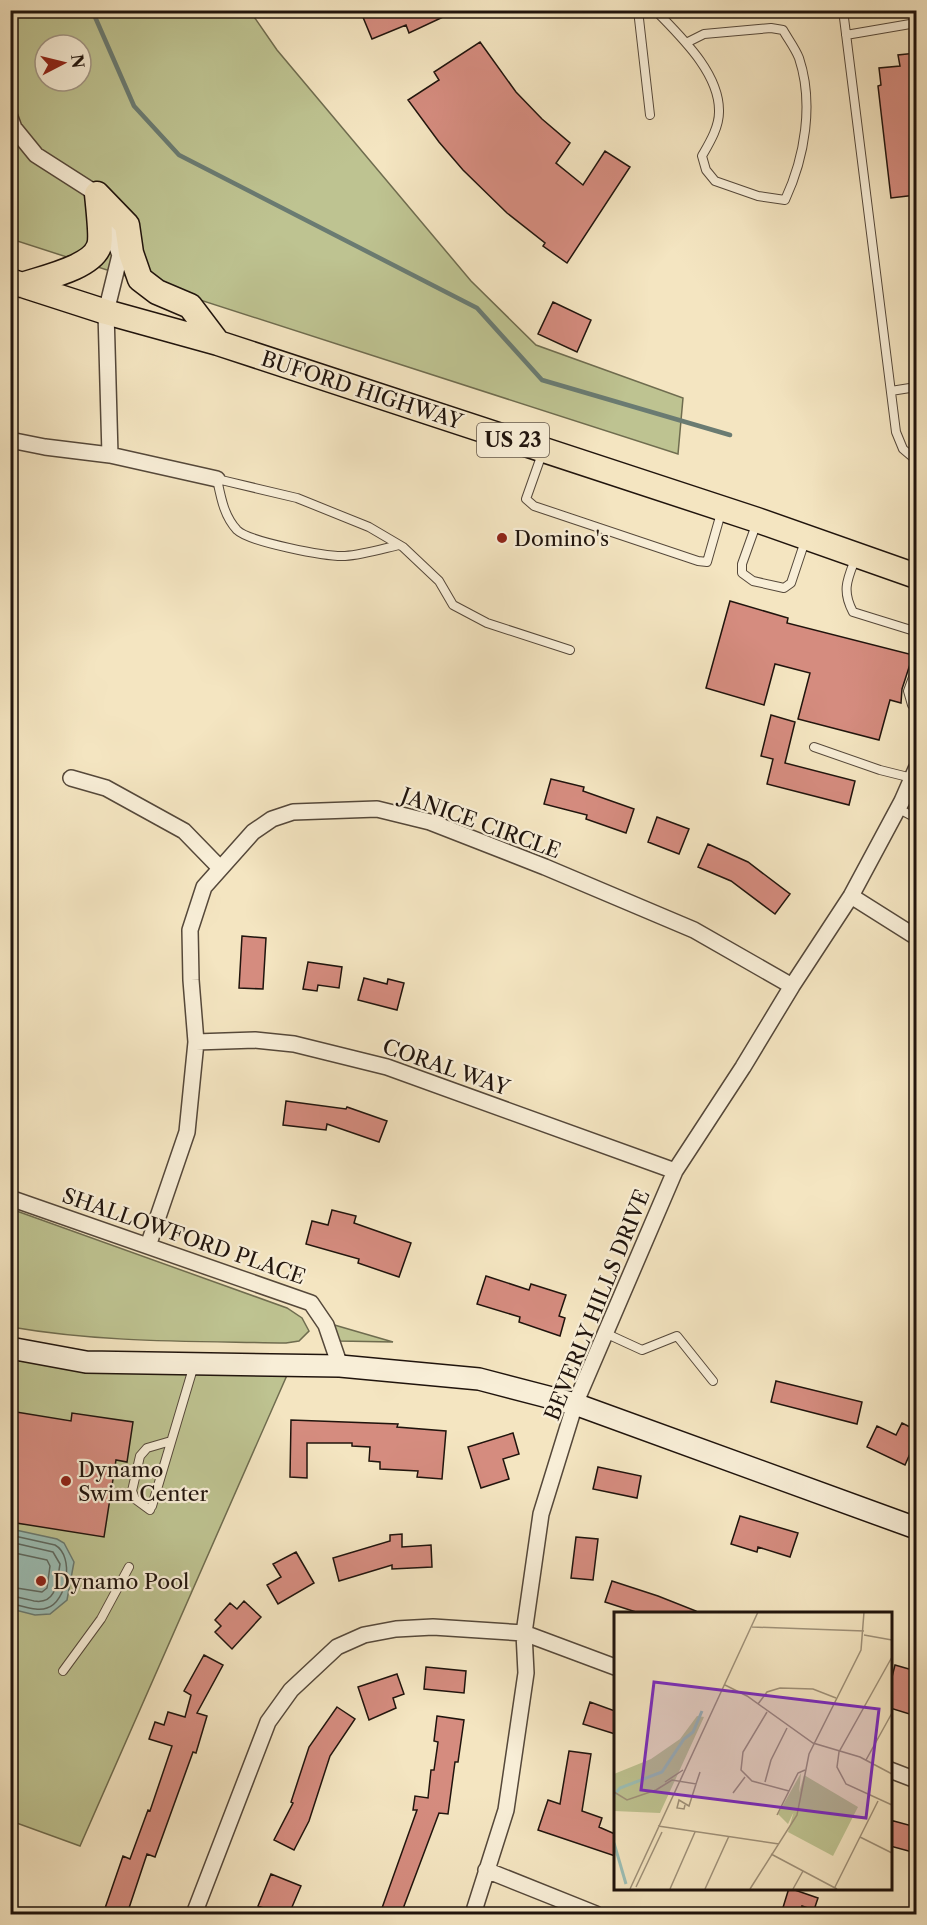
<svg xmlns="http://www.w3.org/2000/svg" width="927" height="1925" font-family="'Libre Caslon Text',serif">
	<rect width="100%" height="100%" fill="#f4e5c1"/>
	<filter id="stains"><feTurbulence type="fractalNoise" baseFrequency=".00333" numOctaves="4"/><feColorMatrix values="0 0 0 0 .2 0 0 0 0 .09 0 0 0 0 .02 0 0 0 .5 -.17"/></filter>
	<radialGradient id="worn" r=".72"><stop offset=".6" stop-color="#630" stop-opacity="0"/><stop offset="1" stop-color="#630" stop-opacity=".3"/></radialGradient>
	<!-- green -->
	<path fill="#bec391" stroke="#6f6c4f" stroke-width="1.5" fill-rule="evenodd" d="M 10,11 L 250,11 L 277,50 L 471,281 L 536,345 L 683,398 L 678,454 L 11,239 ZM 45,45 L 81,45 L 81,81 L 45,81 Z
		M 11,1209 L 287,1308 L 302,1318 L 309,1331 L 299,1341 L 286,1343 C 192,1341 104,1343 11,1327 Z
		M 331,1324 L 393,1342 L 339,1341 Z
		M 10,1343 L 109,1362 L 295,1357 L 80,1846 L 11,1821 Z"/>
	<!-- water -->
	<path fill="#9cbfb6" stroke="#6a7b72" stroke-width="1.5" d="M 11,1529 L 57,1539 L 64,1543 L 74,1562 L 67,1600 L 50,1614 L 35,1615 L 11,1609 Z"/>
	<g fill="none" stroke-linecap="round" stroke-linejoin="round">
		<!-- shore -->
		<path stroke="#5e6a62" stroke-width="1.5" d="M 10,1535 L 55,1545 C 75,1556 67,1602 47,1608 C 36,1612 22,1605 10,1604
			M 10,1542 L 53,1552 L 60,1564 C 57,1581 57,1605 34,1601 C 26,1599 19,1597 10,1596
			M 10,1552 L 47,1560 L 50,1566 L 47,1588 L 42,1592 L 10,1587"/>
		<!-- stream -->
		<path stroke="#6a7b72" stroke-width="4.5" d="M 92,10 L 134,106 L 179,155 L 477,308 L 542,380 L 730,435"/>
	</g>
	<!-- building -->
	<path fill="#d58c7f" stroke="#20140d" stroke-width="1.5" d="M 360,10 L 458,10 L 409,33 L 406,25 L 372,39 Z
		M 480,42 L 516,92 L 542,119 L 570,143 L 556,163 L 583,185 L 605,151 L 630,167 L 567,263 L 543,246 L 545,243 L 507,213 L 463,170 L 439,142 L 408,100 L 439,80 L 434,72 Z
		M 916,53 L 916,195 L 891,198 L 878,86 L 881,85 L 879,68 L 900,66 L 898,55 Z
		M 553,302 L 591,320 L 577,352 L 538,334 Z
		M 730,601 L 788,618 L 787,623 L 913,655 L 902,689 L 901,703 L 890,700 L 879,740 L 798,719 L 810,673 L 775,664 L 764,705 L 706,688 Z
		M 771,715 L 795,722 L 785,763 L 855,781 L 849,805 L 767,784 L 773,759 L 761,756 Z
		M 551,779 L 584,787 L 583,791 L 634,809 L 626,833 L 586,819 L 587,815 L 544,804 Z
		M 657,817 L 689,829 L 679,854 L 648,842 Z
		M 708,844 L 748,862 L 790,894 L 775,914 L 731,881 L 698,867 Z
		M 242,936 L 266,938 L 263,989 L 239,988 Z
		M 308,962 L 342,967 L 339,988 L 318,985 L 317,991 L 303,989 Z
		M 364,978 L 387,984 L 388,979 L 404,983 L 397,1010 L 358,1000 Z
		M 286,1101 L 346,1109 L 347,1107 L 387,1121 L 379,1142 L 327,1124 L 326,1130 L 283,1125 Z
		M 332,1210 L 356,1216 L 354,1223 L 411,1243 L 399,1277 L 358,1263 L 359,1259 L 306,1244 L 312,1221 L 328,1225 Z
		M 486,1276 L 529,1290 L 531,1284 L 566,1295 L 559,1316 L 565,1318 L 560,1336 L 519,1322 L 520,1317 L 477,1304 Z
		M 776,1381 L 862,1402 L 857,1424 L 771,1402 Z
		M 10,1411 L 71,1421 L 72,1413 L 133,1422 L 127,1462 L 116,1460 L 104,1537 L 10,1522 Z
		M 291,1420 L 398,1424 L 397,1427 L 446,1431 L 442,1479 L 417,1477 L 418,1471 L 380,1469 L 380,1462 L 369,1461 L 370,1447 L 352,1446 L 352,1443 L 307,1443 L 307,1478 L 290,1477 Z
		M 902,1423 L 916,1430 L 916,1440 L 905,1465 L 867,1447 L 877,1426 L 896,1435 Z
		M 513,1433 L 519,1454 L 503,1459 L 509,1479 L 481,1488 L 468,1447 Z
		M 598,1467 L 641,1476 L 637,1498 L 593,1489 Z
		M 740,1516 L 798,1533 L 790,1557 L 758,1547 L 757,1552 L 731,1544 Z
		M 402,1534 L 402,1547 L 431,1545 L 432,1567 L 392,1569 L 392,1565 L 339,1581 L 333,1558 L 390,1541 L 390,1535 Z
		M 576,1537 L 598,1539 L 593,1580 L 571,1578 Z
		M 296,1552 L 314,1583 L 278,1604 L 267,1585 L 281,1577 L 273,1564 Z
		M 612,1581 L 658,1596 L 696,1611 L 696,1613 L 639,1613 L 605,1602 Z
		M 244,1601 L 261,1617 L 232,1649 L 215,1632 L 221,1626 L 215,1620 L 230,1603 L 237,1609 Z
		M 204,1655 L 223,1665 L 197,1713 L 207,1716 L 196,1753 L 193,1752 L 155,1857 L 147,1854 L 127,1914 L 103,1914 L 123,1856 L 130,1859 L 148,1810 L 150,1811 L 172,1746 L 149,1739 L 155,1722 L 164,1725 L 168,1712 L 185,1717 L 191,1695 L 184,1691 Z
		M 895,1665 L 916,1671 L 912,1685 L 916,1686 L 916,1716 L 890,1708 L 890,1685 Z
		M 426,1667 L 466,1671 L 464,1693 L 424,1689 Z
		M 397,1674 L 404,1694 L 393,1698 L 396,1708 L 369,1720 L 358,1687 Z
		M 590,1702 L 615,1711 L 615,1734 L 583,1724 Z
		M 337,1707 L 355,1719 L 330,1756 L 309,1821 L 294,1850 L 274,1840 L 293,1803 L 291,1802 L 309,1747 Z
		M 437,1716 L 464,1720 L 458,1762 L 455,1762 L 448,1814 L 439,1813 L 401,1914 L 382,1908 L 417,1810 L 413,1810 L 415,1796 L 428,1798 L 431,1770 L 434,1770 L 438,1742 L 434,1741 Z
		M 569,1751 L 591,1754 L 582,1811 L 602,1818 L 599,1827 L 615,1834 L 615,1856 L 538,1830 L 548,1800 L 560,1804 Z
		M 890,1820 L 916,1827 L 916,1853 L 890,1846 Z
		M 271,1874 L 301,1886 L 289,1914 L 280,1914 L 258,1906 Z
		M 789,1888 L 818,1898 L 814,1910 L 802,1906 L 800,1914 L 781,1914 Z"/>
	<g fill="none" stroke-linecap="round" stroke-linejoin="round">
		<defs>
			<path id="lane" d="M 638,10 L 650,115
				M 655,10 C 680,36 720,73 719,112 C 719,127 710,142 702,156 L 706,170 L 715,181 L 758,196 L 785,200 C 805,157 814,103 799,58 C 795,48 788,39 783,30 L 771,28 L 704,34 L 686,43
				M 843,10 L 896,432 L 903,449 L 916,460
				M 846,35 L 916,23
				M 891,391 L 916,387
				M 543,451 L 526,499 L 534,506 L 698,561 L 707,562 L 721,513
				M 757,522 L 742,564 L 742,573 L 753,581 L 784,588 L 791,583 L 805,541
				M 399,545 C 382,549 362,555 345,556 C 327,557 249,542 237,530 C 224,516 221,498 217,479 L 297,498 L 369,527 L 403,547 L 439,581 L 453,605 L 487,623 L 570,650
				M 856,557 C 848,578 841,590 853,612 L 911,630 L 916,635
				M 916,669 L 908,691 L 912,705 L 916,708
				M 814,747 L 880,770 L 912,778
				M 899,809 L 916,818
				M 605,1333 L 642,1350 L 677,1336 L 713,1381
				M 152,1506 L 194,1365
				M 150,1510 L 135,1499 L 132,1491 L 140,1456 L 147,1448 L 171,1441
				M 63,1671 L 101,1619 L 129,1567"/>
			<path id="street" d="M 10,117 L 14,128 L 36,155 L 97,194 L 120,255 L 106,312 L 110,455 L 217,479
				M 10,440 L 45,447 L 110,455
				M 71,778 L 106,788 L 184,831 L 220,868
				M 851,896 L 916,937
				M 196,1042 L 255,1040 L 294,1044 L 387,1067 L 675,1171
				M 10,1198 L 311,1303 L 326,1325 L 340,1366
				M 148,1246 L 187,1132 L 196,1042 L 191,980 L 190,930 L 204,887 L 253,832 L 272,819 L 293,812 L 377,809 L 430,822 L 545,867 L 694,930 L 792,986
				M 890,1770 L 916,1780
				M 486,1870 L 596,1914
				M 194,1914 L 268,1722 L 291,1690 L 337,1647 L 364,1635 L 396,1629 L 433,1627 L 524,1633 L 615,1667
				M 473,1914 L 506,1810 L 526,1673 L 524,1633 L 541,1514 L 575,1404 L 675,1171 L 743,1067 L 792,986 L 851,896 L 902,801 L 916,769"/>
			<path id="secondary" d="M 10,1348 L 86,1362 L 340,1366 L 479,1379 L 575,1404 L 916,1528"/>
			<path id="primary" d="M 97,194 L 127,225 L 131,253 L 140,279 L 157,292 L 190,306 L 218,343
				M 10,281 L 106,312 L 218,343 L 757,520 L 916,576
				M 22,285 C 42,278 92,268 99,246 C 102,238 98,205 97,194"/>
		</defs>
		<!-- lane casing -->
		<use href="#lane" stroke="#55483a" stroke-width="10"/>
		<!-- street casing -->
		<use href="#street" stroke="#55483a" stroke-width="18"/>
		<!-- secondary casing -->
		<use href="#secondary" stroke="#20140d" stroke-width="24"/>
		<!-- primary casing -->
		<use href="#primary" stroke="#20140d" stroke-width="27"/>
		<!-- lane -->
		<use href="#lane" stroke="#f8eed7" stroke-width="8"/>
		<!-- street -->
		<use href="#street" stroke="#f8eed7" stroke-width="15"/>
		<!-- secondary -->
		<use href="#secondary" stroke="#f8eed7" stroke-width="21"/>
		<!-- primary -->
		<use href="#primary" stroke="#f4e5c1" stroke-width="24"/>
	</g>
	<!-- markers -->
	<g fill="#8f2418" stroke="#f8eed7" stroke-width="2">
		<circle cx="502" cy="538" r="6"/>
		<circle cx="66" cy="1481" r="6"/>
		<circle cx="41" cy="1581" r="6"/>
	</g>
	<g text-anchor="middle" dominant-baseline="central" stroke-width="4.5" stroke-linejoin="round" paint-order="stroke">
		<!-- shield labels -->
		<rect fill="#f8eed7" stroke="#61554a" stroke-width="1.5" x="477" y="423" width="72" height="34" rx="4.5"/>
		<g font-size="20" font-weight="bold" fill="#20140d">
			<text x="513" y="440">US 23</text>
		</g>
		<!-- street labels -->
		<g font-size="21" fill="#20140d" stroke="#f8eed7">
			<text transform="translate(362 390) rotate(18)">BUFORD HIGHWAY</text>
			<text transform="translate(481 823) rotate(20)">JANICE CIRCLE</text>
			<text transform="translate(446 1067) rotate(19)">CORAL WAY</text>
			<text transform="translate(184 1236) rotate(19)">SHALLOWFORD PLACE</text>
			<text transform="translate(597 1305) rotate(-68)">BEVERLY HILLS DRIVE</text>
		</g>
		<!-- poi labels -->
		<g font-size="21" fill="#20140d" stroke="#f8eed7" text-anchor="start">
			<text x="514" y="538">Domino's</text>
			<text x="78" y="1469">Dynamo<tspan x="78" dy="24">Swim Center</tspan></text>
			<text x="53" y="1581">Dynamo Pool</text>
		</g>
	</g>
	<!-- overview -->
	<g transform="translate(614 1612)">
		<rect width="278" height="278" fill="#f4e5c1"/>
		<path d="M 83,104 L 90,105 L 46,201 L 0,199 L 0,162 L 37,147 L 66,127 ZM 187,161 L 184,191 L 174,212 L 164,202 ZM 190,163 L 244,195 L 219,244 L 174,220 Z" fill="#bec391"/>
		<path fill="none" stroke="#9cbfb6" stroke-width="3" d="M 0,183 L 6,176 L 48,160 L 70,127 L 79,120 L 88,99M 0,231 L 12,272"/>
		<path fill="none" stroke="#9f9179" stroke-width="1.5" d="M 138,15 L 250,19M 250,23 L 278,28M 278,45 L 225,140 L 223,155 L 232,172 L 278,193M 111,73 L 133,84 L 199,131 L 246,145 L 278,162M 144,92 L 153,80 L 166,76 L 199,77 L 222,86M 153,100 L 129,140 L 127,158 L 138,169 L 175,179M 252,148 L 278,101M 51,170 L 69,158M 151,170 L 157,148 L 173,116M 0,180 L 13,188 L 42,178 L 58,168 L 82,172 L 86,160M 119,181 L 131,165M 71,193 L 70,197 L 63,196 L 65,188 L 75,194 L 82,172M 163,203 L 184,161 L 191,158M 44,214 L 165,232M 246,225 L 278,241M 157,242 L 223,277M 22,275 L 48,220M 221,275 L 264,189M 16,277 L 144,0M 56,277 L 81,220M 91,277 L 115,224M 136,277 L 183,203 L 195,142 L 247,38 L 250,0M 179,277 L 189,259"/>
		<path fill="#7b2cbf" fill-opacity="0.15" stroke="#7b2cbf" stroke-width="3" d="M 40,70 L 265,97 L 252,206 L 27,178 Z"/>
		<rect width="278" height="278" fill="none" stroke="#20140d" stroke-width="3"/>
	</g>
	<!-- margin -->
	<rect width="927" height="1925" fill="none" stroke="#f4e5c1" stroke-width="36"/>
	<rect x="12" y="12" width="903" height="1901" fill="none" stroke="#20140d" stroke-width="3"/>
	<rect x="18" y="18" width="891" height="1889" fill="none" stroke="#20140d" stroke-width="1.5"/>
	<!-- north arrow -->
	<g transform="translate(63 63) rotate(83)"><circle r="28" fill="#f8eed7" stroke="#a29786" stroke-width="1.5"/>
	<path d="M0-4.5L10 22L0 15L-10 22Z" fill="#8f2418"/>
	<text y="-9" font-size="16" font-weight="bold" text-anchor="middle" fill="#20140d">N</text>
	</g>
	<rect width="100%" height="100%" filter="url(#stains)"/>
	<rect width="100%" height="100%" fill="url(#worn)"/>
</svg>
